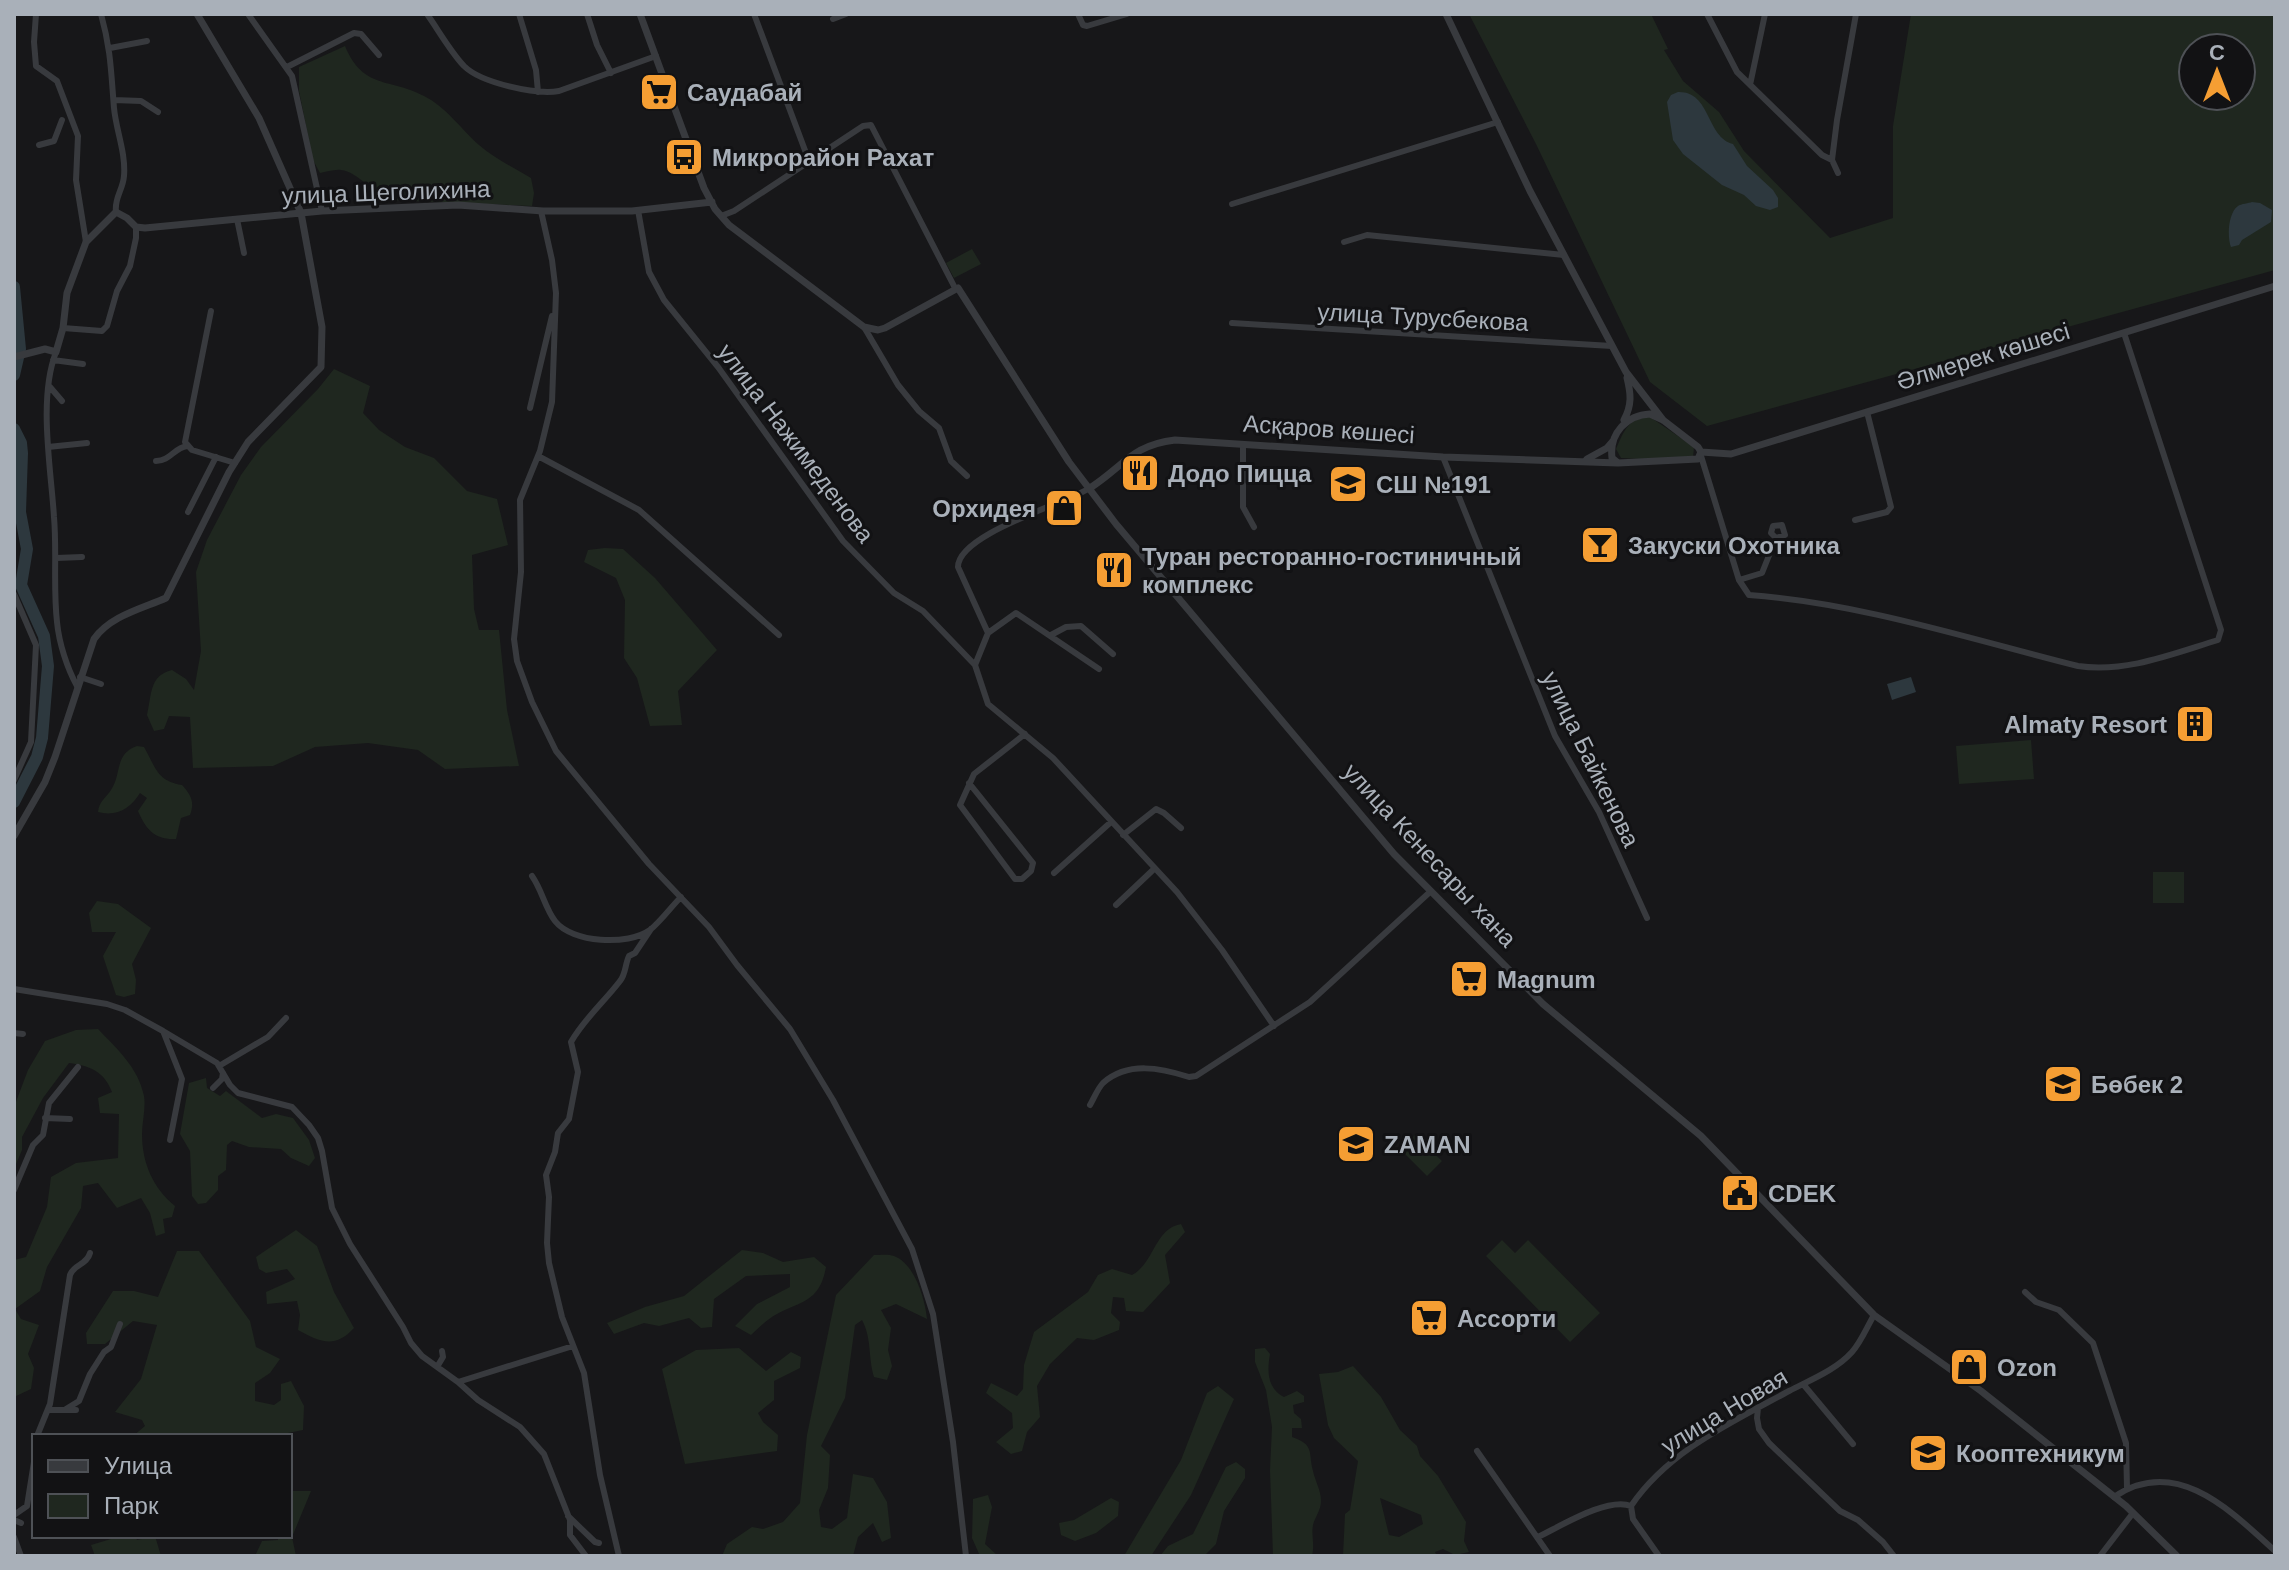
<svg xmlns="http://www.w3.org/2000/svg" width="2289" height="1570" font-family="Arial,sans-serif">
	<rect width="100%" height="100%" fill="#171719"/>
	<!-- green -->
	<path fill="#1f271f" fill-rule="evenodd" d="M 1469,14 L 1651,14 L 1668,49 L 1664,50 L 1683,81 L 1719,112 L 1744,151 L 1830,238 L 1893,218 L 1893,126 L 1911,14 L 2275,14 L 2275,270 L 1707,426 L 1650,382 L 1536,144 ZM 2193,48 L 2241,48 L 2241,96 L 2193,96 Z
		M 345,46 C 363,90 391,78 424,96 C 446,107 461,129 479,145 C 495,159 513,167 531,178 L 534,193 L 532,206 L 387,200 C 372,192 358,172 341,170 C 335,169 326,172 320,173 L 313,160 L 299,91 L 299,67 Z
		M 972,249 L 981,264 L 954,278 L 946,263 Z
		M 334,369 L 370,386 L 363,413 L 379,430 L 405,447 L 434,458 L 467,491 L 497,499 L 508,545 L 472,555 L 474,609 L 479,630 L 499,630 L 507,710 L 519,766 L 445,769 L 418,750 L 368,743 L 315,747 L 273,766 L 193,768 L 190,717 L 169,716 L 164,729 L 154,731 L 147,715 C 152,694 149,676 172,670 L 186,679 L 194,690 L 201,651 L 196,572 L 207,540 L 241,475 L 261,447 L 318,389 Z
		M 1650,417 L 1694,447 L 1693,458 L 1688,461 L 1621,458 L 1616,449 C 1624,431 1628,418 1650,417 Z
		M 605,548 L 623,549 L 655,578 L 717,650 L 678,691 L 682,725 L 650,726 L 637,678 L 624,658 L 625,600 L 616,578 L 584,562 L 588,550 Z
		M 2031,740 L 2034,779 L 1959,784 L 1956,746 Z
		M 137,746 L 144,747 C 156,768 157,781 182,785 C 191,795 195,802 190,815 L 181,818 L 176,839 C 154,840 146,829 138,811 L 147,798 L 140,793 C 131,808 117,817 98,812 C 99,801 106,798 111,790 C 122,774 114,754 137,746 Z
		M 2153,872 L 2184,872 L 2184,903 L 2153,903 Z
		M 97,901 L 118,904 L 151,928 L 132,964 L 136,980 L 135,994 L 124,997 L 116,995 L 103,956 L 116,932 L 92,932 L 89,913 Z
		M 98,1029 C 117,1049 138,1067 144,1096 C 146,1108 142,1122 142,1134 C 142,1163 153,1188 175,1206 L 172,1217 L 163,1219 L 165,1233 L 156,1236 L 150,1213 L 141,1198 L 117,1208 L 98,1183 L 83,1186 L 81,1208 L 47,1267 L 40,1291 L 15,1309 L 21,1319 L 39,1325 L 28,1354 L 34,1368 L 31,1389 L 14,1397 L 14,1260 L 26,1257 L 47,1207 L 51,1177 L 76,1163 L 118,1158 L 119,1114 L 100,1113 L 98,1098 L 112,1092 C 104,1071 90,1066 69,1063 L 43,1098 L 22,1137 L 22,1150 L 14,1169 L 14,1107 L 28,1070 L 45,1041 L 76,1030 Z
		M 206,1078 L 207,1088 L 220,1096 L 226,1091 L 262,1118 L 276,1114 L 293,1118 L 309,1140 L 315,1158 L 309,1166 L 291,1158 L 281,1149 L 249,1147 L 232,1141 L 227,1145 L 226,1170 L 218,1176 L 218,1190 L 206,1203 L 198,1204 L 192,1196 L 190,1151 L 180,1134 L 189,1083 Z
		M 1415,1135 L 1442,1161 L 1427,1176 L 1401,1150 Z
		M 1181,1224 L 1185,1232 L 1165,1255 L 1170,1283 L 1143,1312 L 1126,1311 L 1124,1298 L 1113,1297 L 1111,1313 L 1120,1322 L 1119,1330 L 1094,1340 L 1077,1338 L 1050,1364 L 1037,1386 L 1040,1417 L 1027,1432 L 1022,1451 L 1011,1454 L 996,1442 L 1013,1428 L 1012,1413 L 986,1393 L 991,1383 L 1017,1396 L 1023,1389 L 1024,1365 L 1034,1332 L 1088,1292 L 1098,1275 L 1112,1269 L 1132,1275 C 1154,1264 1154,1229 1181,1224 Z
		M 296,1230 L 317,1246 L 334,1292 L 354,1328 C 335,1349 320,1342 298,1330 L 300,1315 L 297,1301 L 267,1304 L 266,1292 L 295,1279 L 287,1269 L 266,1273 L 259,1269 L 256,1257 Z
		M 1502,1240 L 1515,1253 L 1528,1240 L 1600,1313 L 1570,1342 L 1486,1256 Z
		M 742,1250 L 763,1253 L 783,1262 L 814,1257 L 826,1267 C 820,1302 801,1301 777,1314 C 767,1319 759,1328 751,1335 L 735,1326 L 757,1304 L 790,1287 L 790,1274 L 746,1276 L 714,1299 L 712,1327 L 701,1328 L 689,1318 L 659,1326 L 644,1323 L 614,1334 L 607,1323 L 645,1307 L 684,1296 Z
		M 177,1251 L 199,1251 L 250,1321 L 256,1347 L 280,1359 L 270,1373 L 255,1383 L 255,1401 L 274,1405 L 281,1400 L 281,1384 L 291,1381 L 304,1406 L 303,1430 L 288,1433 L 287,1436 L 133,1436 L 145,1426 L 142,1420 L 115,1412 L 141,1379 L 157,1325 L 133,1321 L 105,1344 L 87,1344 L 86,1333 L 113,1291 L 134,1291 L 158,1297 Z
		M 874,1255 C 880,1255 889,1254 894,1256 C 915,1264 925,1299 927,1319 L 896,1304 L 881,1310 L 891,1328 L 888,1350 L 892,1366 L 887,1380 L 874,1377 C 868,1357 872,1339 862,1320 L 855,1325 L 845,1398 L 821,1446 L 830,1455 L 828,1488 L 819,1510 L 821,1527 L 832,1529 L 847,1518 L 853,1474 L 873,1478 L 887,1502 L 891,1538 L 882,1542 L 873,1523 L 858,1537 L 853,1556 L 722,1556 L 727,1544 L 752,1527 L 763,1529 L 783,1522 L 800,1503 L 807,1435 L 836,1295 Z
		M 739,1348 L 766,1371 L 791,1352 L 801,1357 L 800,1368 L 774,1381 L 774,1400 L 758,1413 L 763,1422 L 778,1435 L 777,1451 L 685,1464 L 662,1369 L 696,1350 Z
		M 1265,1348 L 1270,1354 C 1267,1371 1267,1388 1284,1397 L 1297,1391 L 1304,1396 L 1304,1402 L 1293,1405 L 1294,1413 L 1301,1419 L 1302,1428 L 1292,1428 L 1292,1437 C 1315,1445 1308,1452 1313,1471 C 1315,1481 1321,1490 1321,1501 C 1321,1510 1315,1517 1313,1525 C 1311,1535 1315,1544 1312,1556 L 1273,1556 L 1270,1470 L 1272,1427 L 1266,1390 L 1255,1362 L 1255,1349 Z
		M 1353,1366 L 1381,1397 L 1400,1430 L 1417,1446 L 1420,1456 L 1438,1476 L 1466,1522 L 1464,1541 L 1469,1552 L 1455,1555 L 1443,1549 L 1435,1552 L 1437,1556 L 1343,1556 L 1345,1514 L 1350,1510 L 1358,1461 L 1334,1438 L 1328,1425 L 1319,1374 L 1338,1372 ZM 1380,1498 L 1421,1515 L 1423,1524 L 1399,1537 L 1389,1535 Z
		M 1218,1386 L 1234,1399 L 1191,1495 L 1151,1556 L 1124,1556 L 1181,1460 L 1207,1393 Z
		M 1236,1462 L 1245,1469 L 1245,1478 L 1224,1511 L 1216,1544 L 1204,1556 L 1160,1556 L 1168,1546 L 1193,1534 L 1226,1467 Z
		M 293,1491 L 311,1491 L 292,1537 L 296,1556 L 255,1556 L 262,1541 L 278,1540 L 278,1536 L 290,1536 L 290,1493 Z
		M 988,1495 L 992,1507 L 985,1544 L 998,1556 L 980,1556 L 972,1538 L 973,1499 Z
		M 1111,1498 L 1119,1502 L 1118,1516 L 1096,1533 L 1075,1541 L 1061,1535 L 1059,1523 L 1074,1520 Z
		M 121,1536 L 135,1536 L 137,1540 L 155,1536 L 161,1556 L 95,1556 L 91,1545 Z"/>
	<!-- water -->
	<path fill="#2d383e" d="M 1678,92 C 1711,91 1706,137 1733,144 L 1747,166 L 1773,190 L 1778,198 L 1778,207 L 1770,210 L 1756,206 L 1744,195 L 1722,185 L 1683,154 L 1673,140 L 1667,102 L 1671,95 Z
		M 2252,202 L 2260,203 L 2272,210 L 2271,222 L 2242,240 L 2239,245 L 2231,247 C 2227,237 2228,213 2238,206 C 2241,204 2249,203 2252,202 Z
		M 1911,677 L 1916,692 L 1892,700 L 1887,684 Z"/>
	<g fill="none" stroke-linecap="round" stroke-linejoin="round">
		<!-- river -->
		<path stroke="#2d383e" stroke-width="12" d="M 14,287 L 20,349 L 14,375
			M 14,429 L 21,443 L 22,453 L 20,512 L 27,549 L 21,585 L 44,636 L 48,666 L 42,738 L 37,757 L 14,802"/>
		<!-- minor -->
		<path stroke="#383a3e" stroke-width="6" d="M 36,14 L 34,42 L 36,66 L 57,81 L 78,136 L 76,180 L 86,242
			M 101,14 C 111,50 111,72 114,108 C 116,130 126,153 124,176 C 123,190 114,198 116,212
			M 248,14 L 292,76 L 322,211
			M 427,14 C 439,31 450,51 464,66 C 481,83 536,95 559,91 L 656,56
			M 519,14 L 536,70 L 538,92
			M 587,14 L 597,45 L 611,73
			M 754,14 L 809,161
			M 1078,14 L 1083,25 L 1087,26 L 1127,14
			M 1707,14 L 1737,72 L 1822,155 L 1832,160 L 1838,173
			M 833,19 L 846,14
			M 110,48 L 147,41
			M 287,67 L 354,33 L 361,34 L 379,55
			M 1750,85 L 1765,14
			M 114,100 L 141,101 L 158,112
			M 39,145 L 54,141 L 62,120
			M 1832,160 L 1837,120 L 1856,14
			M 1232,204 L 1498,122
			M 638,210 L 649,272 L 664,300 L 718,367 L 843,541 L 894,593 L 923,611 L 975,665
			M 541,211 L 552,260 L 556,293 L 552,402 L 540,451 L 520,500 L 521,572 L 514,639 L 517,661 L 532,702 L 556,751 L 649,864 L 709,927 L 737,965 L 790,1029 L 833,1100 L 912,1249 L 933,1314 L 953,1442 L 966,1556
			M 721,216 L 734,211 L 863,126 L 871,125 L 955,288
			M 237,219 L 244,253
			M 1344,242 L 1367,235 L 1564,255
			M 211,311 L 185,442 L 192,450 L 235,463
			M 1232,323 L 1612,346
			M 864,327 L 898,385 L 919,411 L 939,428 L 951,461 L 967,476
			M 63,328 L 102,331 L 107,326 L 117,291 L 130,266 L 136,238 L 136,227
			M 56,352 C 38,399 51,468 54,517 C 57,552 53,587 57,622 C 59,643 67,668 77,686
			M 53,360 L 83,364
			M 50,387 L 62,401
			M 530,408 L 552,316
			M 1243,444 L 1243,507 L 1254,527
			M 48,447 L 87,443
			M 538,456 L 639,510 L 779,635
			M 1701,456 L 1739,580 L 1749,595 C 1860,603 1970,639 2078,666 C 2126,673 2172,654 2218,640 L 2221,630 L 2124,333
			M 1443,457 L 1555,736 L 1599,812 L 1647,918
			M 156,461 C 170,461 174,448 187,446
			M 1090,488 C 1064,504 958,534 958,567 L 988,633 L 975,665 L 988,704 L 1053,758 L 1177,892 L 1222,950 L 1274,1026
			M 188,512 L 216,457
			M 1855,520 L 1887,512 L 1891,507 L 1867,412
			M 56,558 L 82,557
			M 1739,580 L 1762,573 L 1776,538 L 1785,535 L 1782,525 L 1773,526 L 1771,533 L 1776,538
			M 14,594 L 36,645 L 31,742 L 14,780
			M 988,633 L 1016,613 L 1099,669
			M 1051,635 L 1066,627 L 1081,626 L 1113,654
			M 80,677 L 101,684
			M 969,783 L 1033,863 L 1031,871 L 1022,879 L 1015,879 L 960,805 L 974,774 L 1025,734
			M 1123,835 L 1156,809 L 1164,813 L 1181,828
			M 1054,873 L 1111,822
			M 532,876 C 542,890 545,908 555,921 C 572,943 628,946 650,930 C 661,921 671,907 681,897
			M 1116,905 L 1154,869
			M 14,989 L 107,1004 L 125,1010 L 163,1031 L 182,1079 L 170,1140
			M 163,1031 L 217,1063 L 230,1085 L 238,1093 L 292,1107 L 309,1125 L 318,1138 L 322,1151 L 332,1208 L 350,1244 L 403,1327 L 411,1343 L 422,1356 L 458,1382
			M 14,1033 L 23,1034
			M 219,1066 L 268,1037 L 286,1018
			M 213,1088 L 222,1079 L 223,1073
			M 1090,1105 C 1094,1098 1098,1088 1103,1083 C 1128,1061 1161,1068 1189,1077 L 1196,1076 L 1310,1002 L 1431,891
			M 45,1118 L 70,1119
			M 14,1190 L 33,1145 L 43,1135 L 49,1103 L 78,1067
			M 2025,1292 L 2036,1302 L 2059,1310 L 2093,1343 L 2126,1443 L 2127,1488
			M 573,1346 L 458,1382 L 478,1400 L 520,1427 L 544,1454 L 570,1520 L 570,1535 L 586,1556
			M 437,1367 L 443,1357 L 442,1351
			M 1803,1384 L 1853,1444
			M 1758,1408 L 1757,1418 L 1759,1429 L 1769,1443 L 1840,1511 L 1858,1520 L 1883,1542 L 1894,1556
			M 66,1409 L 79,1401 L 90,1374 L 104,1352 L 111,1347 L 120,1324
			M 49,1410 L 76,1410
			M 37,1436 L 50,1404 L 70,1275 C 74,1264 87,1265 90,1253
			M 1477,1451 L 1550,1556
			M 2114,1497 C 2176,1455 2230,1510 2275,1551
			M 1631,1506 L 1633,1519 L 1659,1556
			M 14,1515 L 27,1506 L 34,1462
			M 568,1516 L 595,1542 L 599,1543
			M 14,1520 L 21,1523
			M 14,1537 L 21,1556
			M 1538,1537 C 1561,1526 1607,1497 1631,1506 C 1668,1451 1732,1422 1789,1391 C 1810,1380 1836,1370 1852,1352 C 1861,1342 1867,1327 1874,1315
			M 619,1556 L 600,1475 L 584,1373 L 562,1317 L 549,1263 L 547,1243 L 549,1197 L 546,1175 L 555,1152 L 558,1133 L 569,1119 L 578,1072 L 571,1042 C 584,1019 604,1002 620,981 C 626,974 625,964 629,956 L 635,953 L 651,929
			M 2100,1556 L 2133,1513"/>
		<!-- tertiary -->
		<path stroke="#383a3e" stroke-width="7" d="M 640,14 L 704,188 L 715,209 L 729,225 L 864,327 L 878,330 L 885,328 L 958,288 L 1069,462 L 1116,524 L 1394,854 L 1543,1004 L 1701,1136 L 1874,1315 L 1981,1391 L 2126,1506 L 2177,1556
			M 1446,14 L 1530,191 L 1626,372 L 1663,420
			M 14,357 L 45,349 L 56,352 L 63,328 L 67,293 L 86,242 L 116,212 L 127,218 L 136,227 L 145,228 L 322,211 L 458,205 L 543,211 L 632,211 L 712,202
			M 1650,414 L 1663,420 L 1698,447 L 1701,452 L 1698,459 L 1618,463 L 1612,458 C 1609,433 1627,415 1650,414 Z
			M 1624,420 C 1632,405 1631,394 1627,378
			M 1701,452 L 1731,454 L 2275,286
			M 1587,459 L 1607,448 L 1613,441
			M 1090,488 C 1124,466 1132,445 1175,440 L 1443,457 L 1618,463
			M 14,836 L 45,782 L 55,757 L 94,639 C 110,616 141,609 166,598 L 229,472 L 248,442 L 321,367 L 322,327 L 301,213 L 259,118 L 197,14"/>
	</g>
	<!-- icons -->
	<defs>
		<symbol id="supermarket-square" viewBox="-11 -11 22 22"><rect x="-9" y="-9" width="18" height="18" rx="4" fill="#f59e33" stroke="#121214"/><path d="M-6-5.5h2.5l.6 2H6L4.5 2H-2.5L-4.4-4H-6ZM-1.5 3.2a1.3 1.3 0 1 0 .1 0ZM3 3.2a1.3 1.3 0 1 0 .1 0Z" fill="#111"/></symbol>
		<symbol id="bus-square" viewBox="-11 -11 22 22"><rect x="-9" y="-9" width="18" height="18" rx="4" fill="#f59e33" stroke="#121214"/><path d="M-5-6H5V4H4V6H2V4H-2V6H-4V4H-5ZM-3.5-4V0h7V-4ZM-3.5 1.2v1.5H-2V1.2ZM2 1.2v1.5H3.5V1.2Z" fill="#111"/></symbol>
		<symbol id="restaurant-square" viewBox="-11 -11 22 22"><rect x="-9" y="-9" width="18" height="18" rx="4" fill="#f59e33" stroke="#121214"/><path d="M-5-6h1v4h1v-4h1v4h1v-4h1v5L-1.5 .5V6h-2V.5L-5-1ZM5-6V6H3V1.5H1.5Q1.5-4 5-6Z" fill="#111"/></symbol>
		<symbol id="school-square" viewBox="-11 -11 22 22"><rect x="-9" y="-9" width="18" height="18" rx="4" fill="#f59e33" stroke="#121214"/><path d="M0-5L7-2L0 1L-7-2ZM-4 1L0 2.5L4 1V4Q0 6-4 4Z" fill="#111"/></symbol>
		<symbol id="shop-square" viewBox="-11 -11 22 22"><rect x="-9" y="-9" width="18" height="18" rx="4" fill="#f59e33" stroke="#121214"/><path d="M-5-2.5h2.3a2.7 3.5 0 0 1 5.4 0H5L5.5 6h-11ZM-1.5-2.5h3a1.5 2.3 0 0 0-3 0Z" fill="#111"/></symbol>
		<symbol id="bar-square" viewBox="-11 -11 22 22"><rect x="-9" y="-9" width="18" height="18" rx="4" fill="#f59e33" stroke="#121214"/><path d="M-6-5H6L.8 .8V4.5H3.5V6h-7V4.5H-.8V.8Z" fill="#111"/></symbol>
		<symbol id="building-square" viewBox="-11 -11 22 22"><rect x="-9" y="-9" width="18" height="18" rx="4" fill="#f59e33" stroke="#121214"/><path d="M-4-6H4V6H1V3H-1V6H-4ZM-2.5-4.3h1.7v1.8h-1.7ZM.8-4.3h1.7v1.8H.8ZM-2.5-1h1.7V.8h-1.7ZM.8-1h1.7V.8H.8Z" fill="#111"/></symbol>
		<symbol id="civic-square" viewBox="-11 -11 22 22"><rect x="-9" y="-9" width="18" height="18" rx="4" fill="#f59e33" stroke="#121214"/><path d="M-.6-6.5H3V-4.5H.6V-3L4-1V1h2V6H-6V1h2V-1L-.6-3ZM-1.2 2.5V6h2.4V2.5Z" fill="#111"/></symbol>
		<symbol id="university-square" viewBox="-11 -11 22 22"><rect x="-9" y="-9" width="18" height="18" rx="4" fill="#f59e33" stroke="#121214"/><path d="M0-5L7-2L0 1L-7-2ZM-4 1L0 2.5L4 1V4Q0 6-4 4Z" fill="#111"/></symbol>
	</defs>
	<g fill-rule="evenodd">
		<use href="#supermarket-square" x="637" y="70" width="44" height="44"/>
		<use href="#bus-square" x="662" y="135" width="44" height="44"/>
		<use href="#restaurant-square" x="1118" y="451" width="44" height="44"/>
		<use href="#school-square" x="1326" y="462" width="44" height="44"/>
		<use href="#shop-square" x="1042" y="486" width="44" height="44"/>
		<use href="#bar-square" x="1578" y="523" width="44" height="44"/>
		<use href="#restaurant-square" x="1092" y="548" width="44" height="44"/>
		<use href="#building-square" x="2173" y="702" width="44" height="44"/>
		<use href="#supermarket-square" x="1447" y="957" width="44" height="44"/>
		<use href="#school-square" x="2041" y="1062" width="44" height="44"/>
		<use href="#school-square" x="1334" y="1122" width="44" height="44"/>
		<use href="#civic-square" x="1718" y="1171" width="44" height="44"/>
		<use href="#supermarket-square" x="1407" y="1296" width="44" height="44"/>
		<use href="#shop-square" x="1947" y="1345" width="44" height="44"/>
		<use href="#university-square" x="1906" y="1431" width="44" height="44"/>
	</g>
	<g text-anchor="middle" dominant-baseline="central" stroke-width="6" stroke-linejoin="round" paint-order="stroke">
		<!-- poi labels -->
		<g font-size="24" font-weight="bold" fill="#a9b0b9" stroke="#121214" text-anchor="start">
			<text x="687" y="92">Саудабай</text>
			<text x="712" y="157">Микрорайон Рахат</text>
			<text x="1168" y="473">Додо Пицца</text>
			<text x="1376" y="484">СШ №191</text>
			<text x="1036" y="508" text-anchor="end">Орхидея</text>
			<text x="1628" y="545">Закуски Охотника</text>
			<text x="1142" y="556">Туран ресторанно-гостиничный<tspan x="1142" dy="28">комплекс</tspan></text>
			<text x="2167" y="724" text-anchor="end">Almaty Resort</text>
			<text x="1497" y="979">Magnum</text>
			<text x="2091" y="1084">Бөбек 2</text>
			<text x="1384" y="1144">ZAMAN</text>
			<text x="1768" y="1193">CDEK</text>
			<text x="1457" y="1318">Ассорти</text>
			<text x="1997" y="1367">Ozon</text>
			<text x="1956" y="1453">Кооптехникум</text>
		</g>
		<!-- street labels -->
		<g font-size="24" fill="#a9b0b9" stroke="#121214">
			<text transform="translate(386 192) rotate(-2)">улица Щеголихина</text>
			<text transform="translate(1423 317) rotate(3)">улица Турусбекова</text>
			<text transform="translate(1983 356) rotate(-17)">Әлмерек көшесі</text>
			<text transform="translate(1329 429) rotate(4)">Асқаров көшесі</text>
			<text transform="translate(796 443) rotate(53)">улица Нажимеденова</text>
			<text transform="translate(1591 759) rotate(64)">улица Байкенова</text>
			<text transform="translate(1430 855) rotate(47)">улица Кенесары хана</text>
			<text transform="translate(1724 1411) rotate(-31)">улица Новая</text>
		</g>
	</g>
	<!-- border -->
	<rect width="2289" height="1570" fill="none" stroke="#a9b0b9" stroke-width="32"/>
	<!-- legend -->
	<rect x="32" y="1434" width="260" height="104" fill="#121214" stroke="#4e5156" stroke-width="2"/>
	<rect x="48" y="1460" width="40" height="12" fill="#383a3e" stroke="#4e5156" stroke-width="2"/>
	<text x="104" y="1474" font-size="24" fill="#a9b0b9">Улица</text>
	<rect x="48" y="1494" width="40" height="24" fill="#1f271f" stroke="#4e5156" stroke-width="2"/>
	<text x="104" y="1514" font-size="24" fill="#a9b0b9">Парк</text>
	<!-- north arrow -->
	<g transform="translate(2217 72)"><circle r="38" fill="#121214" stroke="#4e5156" stroke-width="2"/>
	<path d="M0-6L14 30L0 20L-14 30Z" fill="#f59e33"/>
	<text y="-12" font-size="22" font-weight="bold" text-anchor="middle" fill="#a9b0b9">С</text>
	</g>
</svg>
